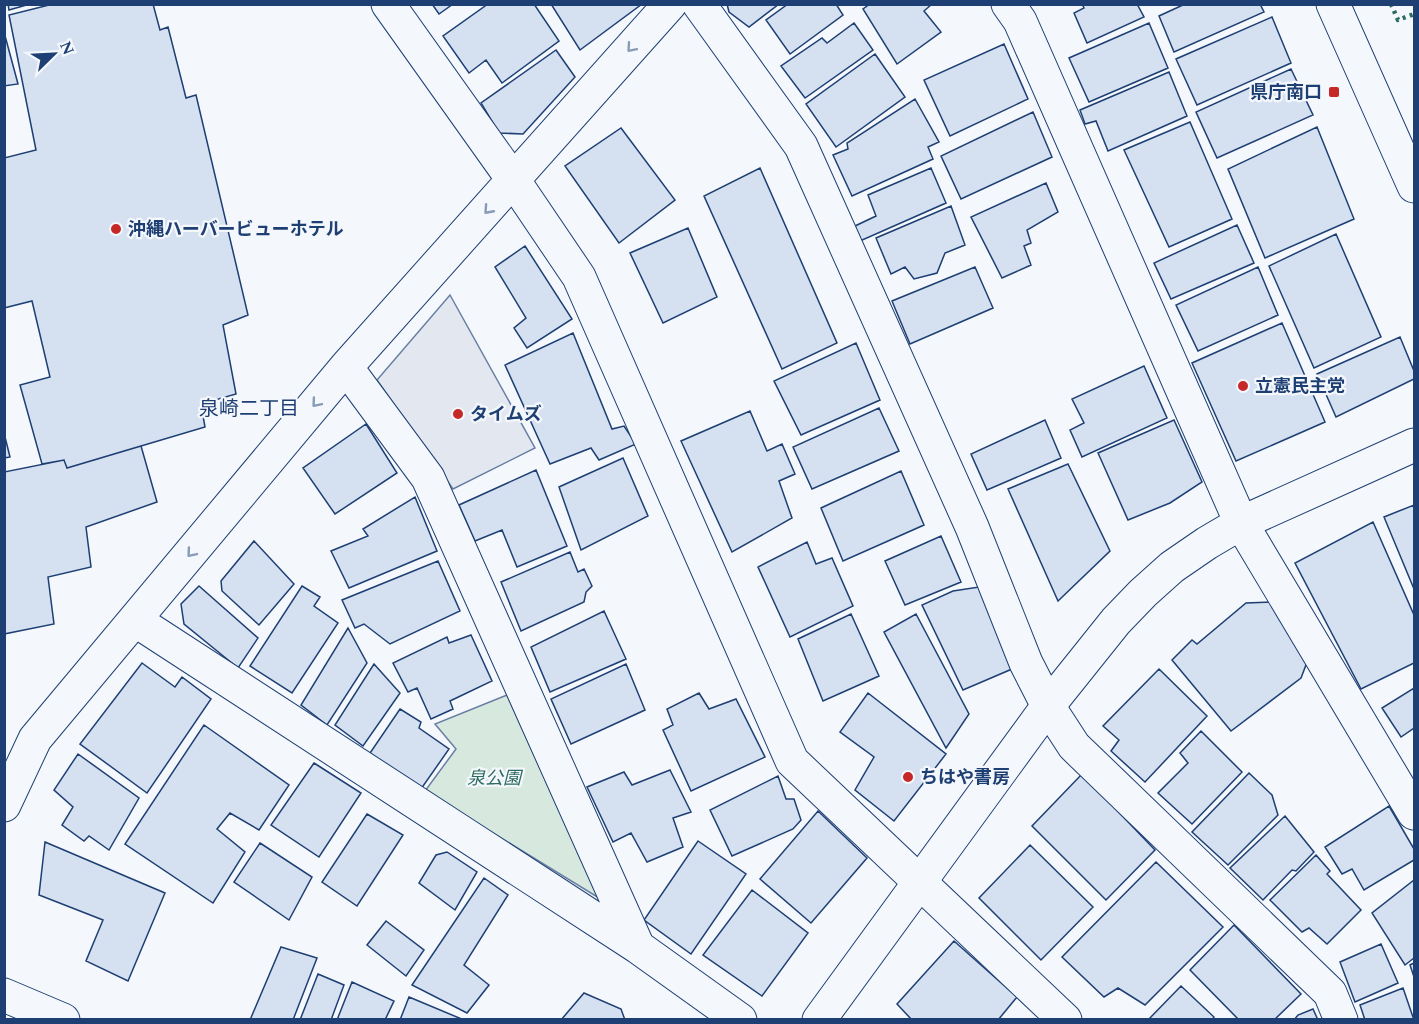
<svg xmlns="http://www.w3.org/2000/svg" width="1419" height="1024" font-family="Spectral,'Noto Sans JP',serif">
	<rect width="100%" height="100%" fill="#f4f7fb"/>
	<!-- green -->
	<path fill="#d7e8df" stroke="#687fa3" stroke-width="1.5" d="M 507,695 L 599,898 L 425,791 L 456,749 L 435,724 Z"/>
	<!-- parking -->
	<path fill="#e3e8f0" stroke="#687fa3" stroke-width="1.5" d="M 450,295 L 535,448 L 453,489 L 377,380 Z"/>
	<!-- building -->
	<path fill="#d5e0f0" stroke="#1d3f73" stroke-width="1.5" d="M 8,4 L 30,4 L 9,10 Z
		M 53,4 L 153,4 L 160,30 L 168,27 L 186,98 L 196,95 L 248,315 L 223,325 L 236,394 L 201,404 L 205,427 L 67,468 L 64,460 L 42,464 L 20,385 L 50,377 L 32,301 L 4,308 L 4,158 L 36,150 L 9,15 Z
		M 432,4 L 453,4 L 439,14 Z
		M 488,4 L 534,4 L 559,41 L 502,83 L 486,60 L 469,73 L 443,36 Z
		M 551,4 L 642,4 L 580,50 Z
		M 727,4 L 779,4 L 749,27 L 729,12 Z
		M 788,4 L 836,4 L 843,15 L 790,54 L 766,20 Z
		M 870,4 L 932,4 L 924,11 L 941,32 L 897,64 L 863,9 Z
		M 1082,4 L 1137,4 L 1144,17 L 1087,43 L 1074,13 L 1084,8 Z
		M 1185,4 L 1260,4 L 1264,12 L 1174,52 L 1159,16 Z
		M 1272,17 L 1291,63 L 1197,105 L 1176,59 Z
		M 854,23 L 873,50 L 805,98 L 781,66 L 822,38 L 827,43 Z
		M 1149,23 L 1168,68 L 1089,102 L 1069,58 Z
		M 4,32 L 18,84 L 4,86 Z
		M 1004,44 L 1028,99 L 950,136 L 924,80 Z
		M 556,50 L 575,77 L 523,134 L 499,133 L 481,103 Z
		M 875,54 L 905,97 L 836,147 L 806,104 Z
		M 1291,69 L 1313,115 L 1217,158 L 1196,112 Z
		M 1169,72 L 1187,116 L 1108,151 L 1096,121 L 1085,124 L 1080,110 Z
		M 915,99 L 939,142 L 928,147 L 933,159 L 852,196 L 833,155 L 848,149 L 847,143 Z
		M 1033,112 L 1052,157 L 961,199 L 941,156 Z
		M 1190,122 L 1232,219 L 1169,247 L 1124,150 Z
		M 1317,127 L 1354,219 L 1265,258 L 1228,169 Z
		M 621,128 L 675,200 L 619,243 L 565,166 Z
		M 760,168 L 837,343 L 782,369 L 704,196 Z
		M 931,168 L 946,203 L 860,241 L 855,226 L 876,216 L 868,195 Z
		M 1046,183 L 1058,212 L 1027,230 L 1031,243 L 1024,246 L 1031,265 L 1002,278 L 971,217 Z
		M 951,206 L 965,245 L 945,253 L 937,273 L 914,279 L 905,267 L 891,274 L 876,238 Z
		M 1237,225 L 1254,263 L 1171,299 L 1154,263 Z
		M 688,228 L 717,297 L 663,323 L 630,253 Z
		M 1336,234 L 1381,337 L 1314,368 L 1269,266 Z
		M 525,246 L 572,319 L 527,348 L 514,328 L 526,318 L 495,267 Z
		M 975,267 L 993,308 L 910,344 L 892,301 Z
		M 1258,267 L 1278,315 L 1198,351 L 1176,305 Z
		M 1282,323 L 1325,422 L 1236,461 L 1192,363 Z
		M 573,333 L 612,429 L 624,426 L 636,444 L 599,460 L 591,448 L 550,464 L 505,365 Z
		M 1400,337 L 1414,371 L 1414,379 L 1336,417 L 1317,374 Z
		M 856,343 L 880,400 L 801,435 L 774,381 Z
		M 1144,366 L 1167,418 L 1082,457 L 1070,430 L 1084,423 L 1072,399 Z
		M 879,408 L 899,451 L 812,489 L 793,447 Z
		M 750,411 L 767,451 L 782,444 L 795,474 L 779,481 L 792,518 L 732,552 L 681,441 Z
		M 1045,420 L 1061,458 L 987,490 L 971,454 Z
		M 1174,420 L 1202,482 L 1170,503 L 1128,520 L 1098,453 Z
		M 366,424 L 397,473 L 335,514 L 303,468 Z
		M 4,433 L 10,457 L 4,458 Z
		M 141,446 L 157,502 L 86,527 L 91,567 L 48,577 L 54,624 L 4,634 L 4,472 L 64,460 L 67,468 Z
		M 623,458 L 648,516 L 581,550 L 559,487 Z
		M 1068,464 L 1110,551 L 1058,601 L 1008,489 Z
		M 536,470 L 567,546 L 517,567 L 502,530 L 475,541 L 459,505 Z
		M 901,471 L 924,525 L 843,561 L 821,508 Z
		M 415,497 L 437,551 L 349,588 L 331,551 L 368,536 L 363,529 Z
		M 1414,505 L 1414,589 L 1384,517 Z
		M 1373,522 L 1414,615 L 1414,663 L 1361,689 L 1295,563 Z
		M 941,536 L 961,582 L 905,605 L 885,561 Z
		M 254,541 L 294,584 L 259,625 L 222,591 L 221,581 Z
		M 807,542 L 816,564 L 832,558 L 853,606 L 790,637 L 758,567 Z
		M 570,552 L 578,572 L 584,569 L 592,586 L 586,592 L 584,602 L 521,631 L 501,582 Z
		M 438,561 L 460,611 L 390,644 L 364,624 L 355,628 L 342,600 Z
		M 199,586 L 258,638 L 238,668 L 184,624 L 181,604 Z
		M 302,586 L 320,597 L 314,606 L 338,623 L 292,693 L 250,666 Z
		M 979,587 L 1012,669 L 963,690 L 922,605 L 953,591 Z
		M 1273,602 L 1309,657 L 1301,678 L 1231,731 L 1172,660 L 1192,640 L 1197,644 L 1246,603 Z
		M 604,611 L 626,659 L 550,692 L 531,647 Z
		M 851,614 L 879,676 L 823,701 L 798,639 Z
		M 916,614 L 969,714 L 946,748 L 884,632 Z
		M 348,628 L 367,663 L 327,725 L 301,705 Z
		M 471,635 L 492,681 L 450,701 L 453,709 L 431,719 L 417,688 L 408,692 L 393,663 L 447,637 L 449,643 Z
		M 142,663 L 175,687 L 182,677 L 211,699 L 147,793 L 80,744 Z
		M 374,664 L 400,693 L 363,746 L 335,725 Z
		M 626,664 L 645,710 L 571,744 L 551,699 Z
		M 1159,669 L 1207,716 L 1145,782 L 1111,751 L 1119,740 L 1103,726 Z
		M 1414,688 L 1414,728 L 1401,737 L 1382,708 Z
		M 699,693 L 709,709 L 736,699 L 765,757 L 691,791 L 663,730 L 673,725 L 667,709 Z
		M 868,693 L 946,754 L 894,821 L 855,790 L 874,757 L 840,732 Z
		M 400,709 L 421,722 L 419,728 L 449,749 L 421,789 L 368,756 Z
		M 204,725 L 289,785 L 259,830 L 230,813 L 217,829 L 245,852 L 213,903 L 125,844 Z
		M 1201,731 L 1242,772 L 1192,824 L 1158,793 L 1188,763 L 1180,753 Z
		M 78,754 L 139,798 L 109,850 L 89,836 L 84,841 L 62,825 L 73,807 L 54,790 Z
		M 314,763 L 361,793 L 319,857 L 271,825 Z
		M 670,770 L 691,812 L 673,818 L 683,847 L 647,862 L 631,833 L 613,842 L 587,787 L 624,772 L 632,785 Z
		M 1249,773 L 1272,795 L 1278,815 L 1228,865 L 1192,832 Z
		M 1082,774 L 1155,850 L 1106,900 L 1032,826 Z
		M 778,776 L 786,799 L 794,799 L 801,820 L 793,829 L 732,856 L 710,810 Z
		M 1389,806 L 1414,849 L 1414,860 L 1364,890 L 1352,869 L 1342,874 L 1325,847 Z
		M 818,811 L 867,858 L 811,923 L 760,879 Z
		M 367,814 L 403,835 L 357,906 L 322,882 Z
		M 1285,816 L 1314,852 L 1296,871 L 1292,870 L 1263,900 L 1230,868 Z
		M 698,841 L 746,874 L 691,954 L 644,920 Z
		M 45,842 L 165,893 L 128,981 L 86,961 L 103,920 L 39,895 Z
		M 260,843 L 312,877 L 289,920 L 234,882 Z
		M 1030,845 L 1093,907 L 1041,960 L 979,898 Z
		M 447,852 L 477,872 L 455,910 L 419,883 L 436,855 Z
		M 1316,855 L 1330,871 L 1327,874 L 1361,910 L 1327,944 L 1309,928 L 1302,932 L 1270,900 Z
		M 1156,862 L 1223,927 L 1145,1005 L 1118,988 L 1104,997 L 1062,957 Z
		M 484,878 L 508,895 L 464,965 L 489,985 L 467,1013 L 412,985 Z
		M 1414,880 L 1414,958 L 1405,965 L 1372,913 Z
		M 752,890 L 808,933 L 762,996 L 703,955 Z
		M 386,921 L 424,950 L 406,976 L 367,945 Z
		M 1234,925 L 1301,994 L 1274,1020 L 1239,1020 L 1190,970 Z
		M 954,941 L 1017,997 L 998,1020 L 912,1020 L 897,1004 Z
		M 1381,944 L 1398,983 L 1355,1002 L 1340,962 Z
		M 281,947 L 317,958 L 293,1020 L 250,1020 Z
		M 1414,963 L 1414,977 L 1410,965 Z
		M 318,974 L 344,985 L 331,1020 L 300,1020 Z
		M 352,982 L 394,1001 L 385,1020 L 337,1020 Z
		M 1181,986 L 1214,1017 L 1212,1020 L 1148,1020 Z
		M 1403,988 L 1414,1020 L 1365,1020 L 1360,1005 Z
		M 584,993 L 621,1009 L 625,1020 L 561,1020 Z
		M 409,997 L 464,1020 L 400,1020 Z
		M 1313,1009 L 1318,1020 L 1294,1020 L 1298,1015 Z"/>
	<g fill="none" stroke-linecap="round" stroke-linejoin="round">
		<defs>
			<path id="minor" d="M 388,4 L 514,181 L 579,277 L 792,761 L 1065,1020
				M 699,4 L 801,146 L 972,527 L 1026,663 L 1048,706 L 1074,746 L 1330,993 L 1341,1020
				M 1008,4 L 1020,21 L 1241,523 L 1414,813
				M 346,367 L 428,478 L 638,947
				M 135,620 L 638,947 L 740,1020
				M 4,805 L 35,739 L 346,367 L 670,4"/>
			<path id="tertiary" d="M 4,995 L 63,1020
				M 819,1020 L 1048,706 L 1116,621 L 1143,593 L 1172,567 L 1207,543 L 1241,523 L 1414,445"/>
			<path id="secondary" d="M 1333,4 L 1414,186"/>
		</defs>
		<!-- minor casing -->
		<use href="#minor" stroke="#1d3f73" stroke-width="35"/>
		<!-- tertiary casing -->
		<use href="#tertiary" stroke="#1d3f73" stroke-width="35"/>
		<!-- secondary casing -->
		<use href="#secondary" stroke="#1d3f73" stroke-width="35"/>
		<!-- minor -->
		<use href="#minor" stroke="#f4f7fb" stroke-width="33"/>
		<!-- tertiary -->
		<use href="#tertiary" stroke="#f4f7fb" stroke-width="33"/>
		<!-- secondary -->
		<use href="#secondary" stroke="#f4f7fb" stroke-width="33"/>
		<!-- hedge -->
		<path stroke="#2c6c60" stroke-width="4.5" stroke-dasharray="3 4.5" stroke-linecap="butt" d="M 1391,4 L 1398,20 L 1414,14"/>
	</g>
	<!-- one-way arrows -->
	<defs><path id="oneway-chevron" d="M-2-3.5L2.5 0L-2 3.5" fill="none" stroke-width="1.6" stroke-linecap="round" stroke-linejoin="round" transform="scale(1.5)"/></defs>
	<g stroke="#889bb7">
		<use href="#oneway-chevron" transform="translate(631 48) rotate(131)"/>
		<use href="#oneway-chevron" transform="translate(488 210) rotate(132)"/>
		<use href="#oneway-chevron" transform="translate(316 403) rotate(130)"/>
		<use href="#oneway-chevron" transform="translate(191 553) rotate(130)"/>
	</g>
	<!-- markers -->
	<g fill="#c62828" stroke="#f4f7fb" stroke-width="2">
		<rect x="1328" y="86" width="12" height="12" rx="3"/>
		<circle cx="116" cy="229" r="6"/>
		<circle cx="1243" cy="386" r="6"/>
		<circle cx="458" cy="414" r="6"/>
		<circle cx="908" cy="777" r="6"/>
	</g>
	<g text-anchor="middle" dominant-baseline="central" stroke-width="4.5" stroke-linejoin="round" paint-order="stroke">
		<!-- poi labels -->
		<g font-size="18" font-weight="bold" fill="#1d3f73" stroke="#f4f7fb" text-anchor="start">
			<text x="1322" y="92" text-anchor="end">県庁南口</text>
			<text x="128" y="229">沖縄ハーバービューホテル</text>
			<text x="1255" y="386">立憲民主党</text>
			<text x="470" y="414">タイムズ</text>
			<text x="920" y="777">ちはや書房</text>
		</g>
		<!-- park labels -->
		<g font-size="18" font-style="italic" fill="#2c6c60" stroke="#f4f7fb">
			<text x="494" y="778">泉公園</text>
		</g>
		<!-- neighbourhood labels -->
		<g font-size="20" fill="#1d3f73" stroke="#f4f7fb">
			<text x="249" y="409">泉崎二丁目</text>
		</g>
	</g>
	<!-- border -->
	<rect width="1419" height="1024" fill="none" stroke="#1d3f73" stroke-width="12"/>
	<!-- north arrow -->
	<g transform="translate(54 54) rotate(66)" stroke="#f4f7fb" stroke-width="4.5" paint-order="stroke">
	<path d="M0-4.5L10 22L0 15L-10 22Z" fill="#1d3f73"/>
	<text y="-9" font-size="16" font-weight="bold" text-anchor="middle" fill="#1d3f73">N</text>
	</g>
</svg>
